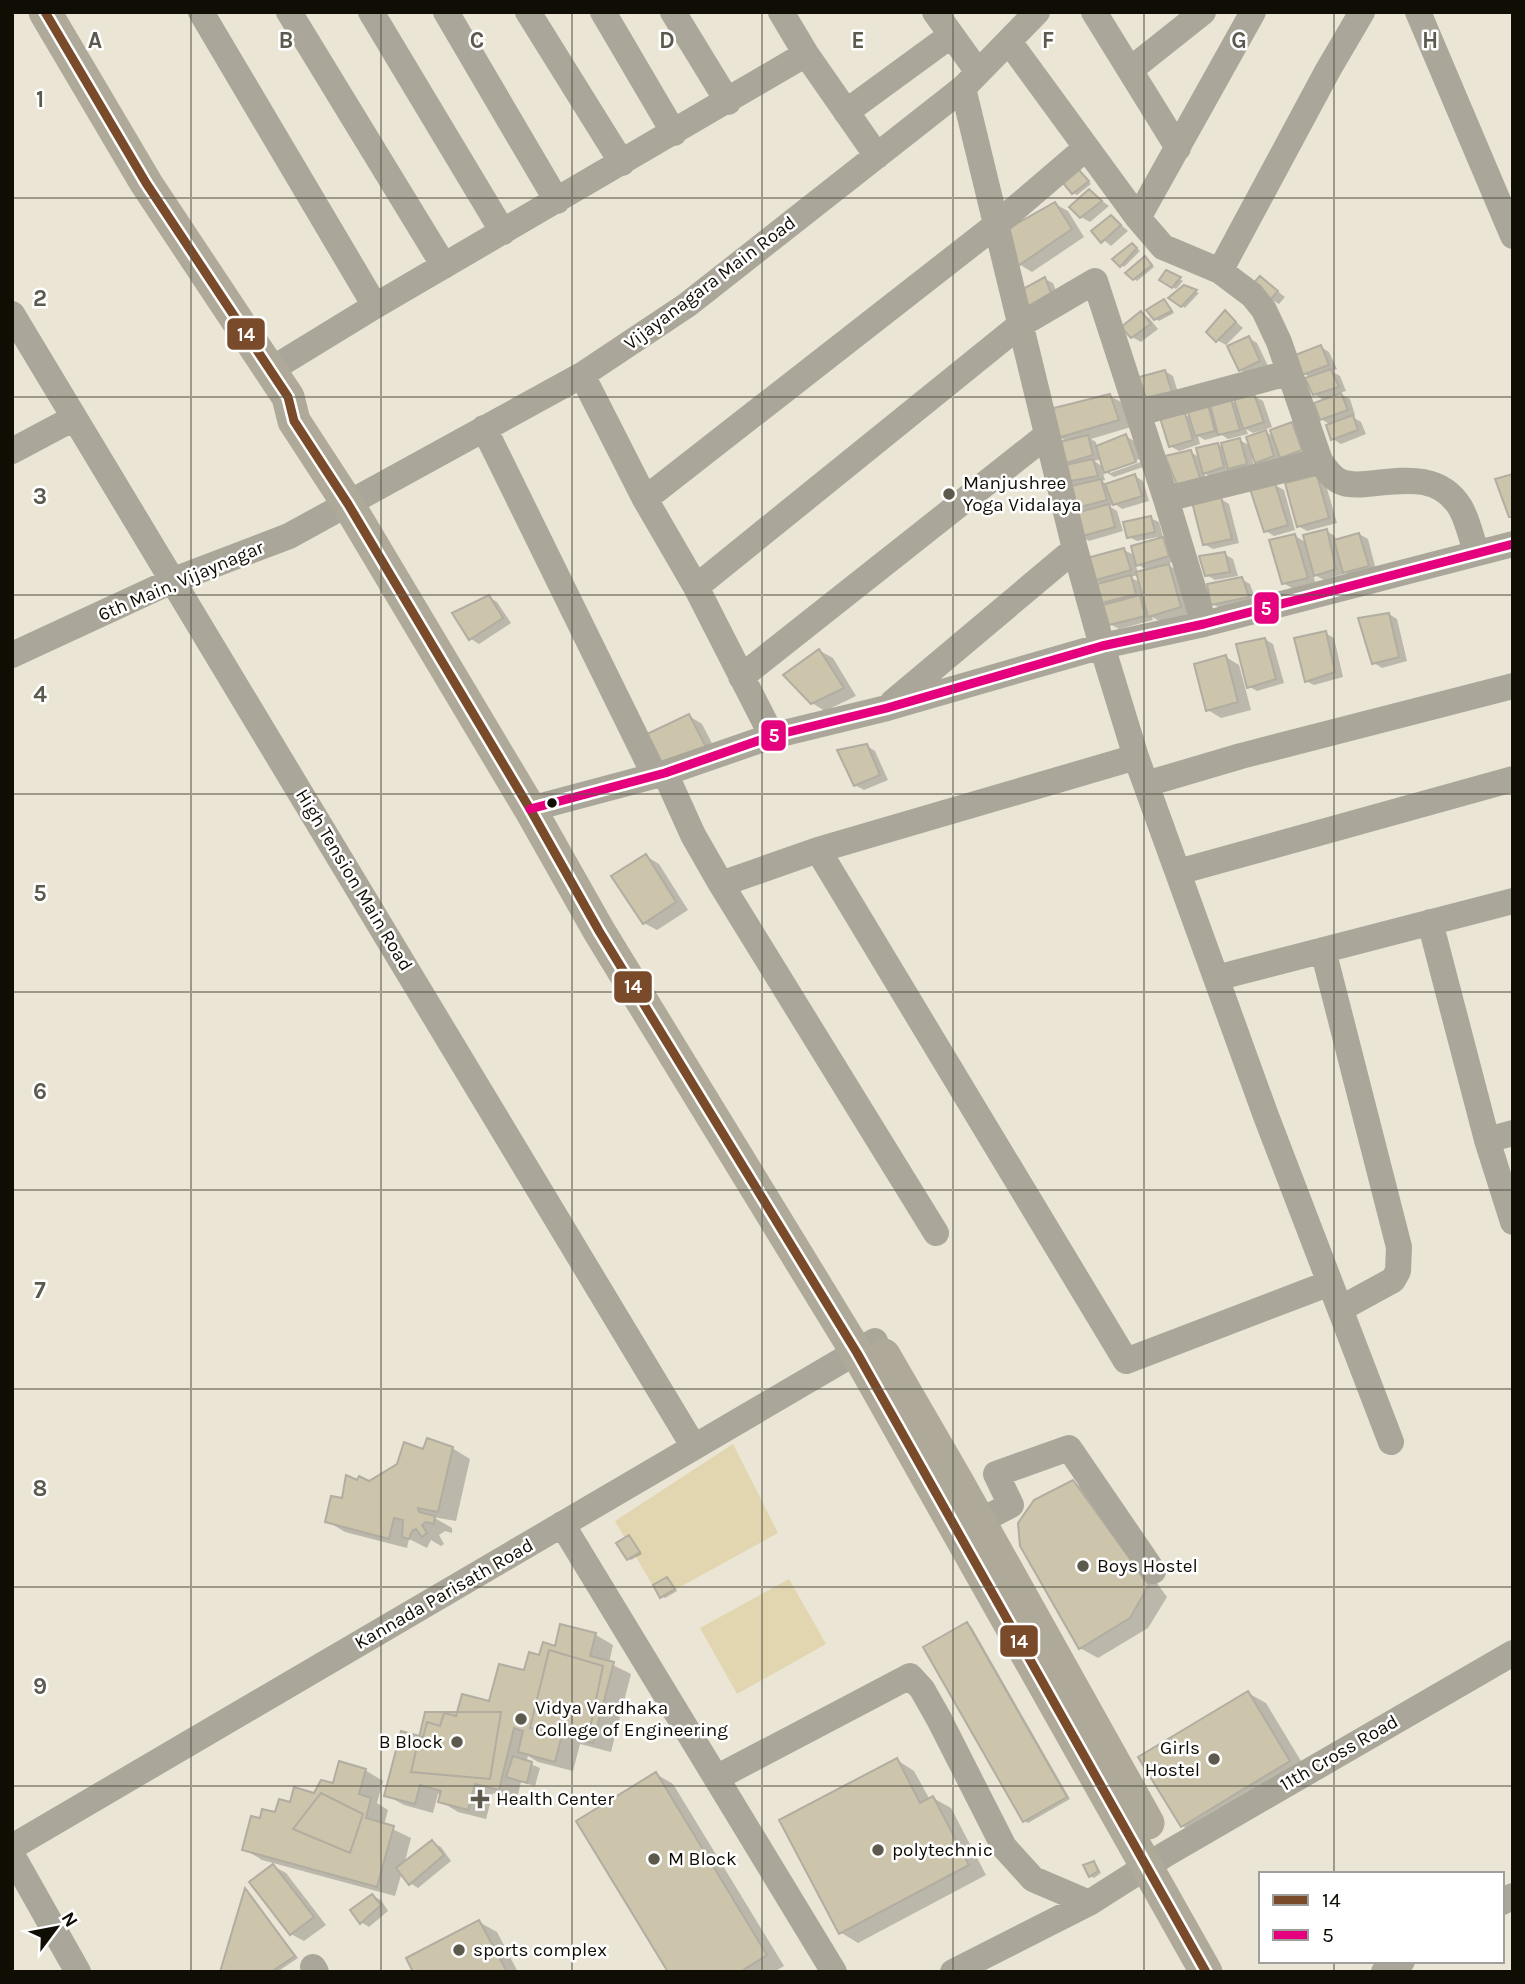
<svg xmlns="http://www.w3.org/2000/svg" width="1525" height="1984" font-family="Karla,sans-serif">
	<rect width="100%" height="100%" fill="#eae5d5"/>
	<!-- green -->
	<path fill="#e2d6b1" d="M 733,1444 L 778,1533 L 660,1598 L 615,1521 Z
		M 789,1579 L 826,1644 L 737,1694 L 700,1628 Z"/>
	<!-- shadow -->
	<path fill="#0003" fill-rule="evenodd" d="M 1081,173 L 1091,184 L 1077,195 L 1073,193 Z
		M 1089,191 L 1109,206 L 1090,222 L 1081,217 Z
		M 1055,204 L 1068,211 L 1084,237 L 1032,272 L 1019,264 Z
		M 1112,217 L 1128,231 L 1111,246 L 1093,231 Z
		M 1133,245 L 1140,251 L 1124,267 L 1121,265 Z
		M 1145,258 L 1154,267 L 1137,281 L 1134,279 Z
		M 1167,272 L 1183,281 L 1176,289 L 1161,280 Z
		M 1260,278 L 1285,297 L 1279,304 L 1270,299 Z
		M 1045,279 L 1053,283 L 1060,301 L 1038,313 Z
		M 1184,287 L 1199,293 L 1185,308 L 1171,298 Z
		M 1164,301 L 1174,313 L 1159,321 L 1156,319 Z
		M 1225,312 L 1243,328 L 1226,345 L 1217,340 Z
		M 1141,313 L 1149,318 L 1158,329 L 1141,342 L 1132,337 Z
		M 1249,338 L 1257,343 L 1268,366 L 1249,375 L 1240,370 Z
		M 1321,347 L 1329,352 L 1337,369 L 1331,371 L 1340,376 L 1346,391 L 1339,393 L 1350,399 L 1355,415 L 1351,416 L 1361,422 L 1366,434 L 1341,444 L 1333,439 L 1331,425 L 1321,419 L 1325,401 L 1314,394 L 1311,378 L 1303,373 Z
		M 1165,371 L 1173,376 L 1179,396 L 1152,402 L 1144,397 Z
		M 1110,396 L 1123,403 L 1131,427 L 1091,439 L 1096,442 L 1097,447 L 1126,436 L 1134,441 L 1140,459 L 1110,469 L 1110,473 L 1141,462 L 1143,467 L 1114,477 L 1102,470 L 1105,480 L 1102,481 L 1108,485 L 1135,476 L 1143,481 L 1149,501 L 1122,509 L 1115,504 L 1109,506 L 1117,511 L 1123,531 L 1089,541 L 1080,536 L 1083,513 L 1074,508 L 1076,487 L 1066,481 L 1073,465 L 1067,462 L 1068,442 L 1059,437 ZM 1102,459 L 1105,468 L 1094,461 Z
		M 1254,396 L 1263,401 L 1272,427 L 1253,433 L 1246,429 L 1248,434 L 1228,439 L 1222,435 L 1205,440 L 1198,436 L 1200,444 L 1179,451 L 1170,446 L 1184,414 L 1192,419 L 1207,407 L 1213,410 L 1231,401 L 1238,405 Z
		M 1292,424 L 1301,429 L 1310,454 L 1264,466 L 1252,459 L 1255,468 L 1237,472 L 1231,469 L 1232,472 L 1213,478 L 1204,473 L 1208,483 L 1187,488 L 1190,452 L 1201,458 L 1217,444 L 1224,448 L 1239,440 L 1251,446 L 1266,432 L 1274,437 Z
		M 1317,477 L 1325,482 L 1337,523 L 1307,531 L 1298,526 Z
		M 1275,485 L 1284,490 L 1295,530 L 1274,536 L 1266,531 Z
		M 1221,499 L 1229,504 L 1239,543 L 1213,549 L 1204,544 Z
		M 1150,518 L 1159,522 L 1163,537 L 1159,537 L 1171,544 L 1176,561 L 1166,564 L 1182,573 L 1193,614 L 1163,623 L 1152,617 L 1153,620 L 1119,629 L 1110,624 L 1110,605 L 1104,601 L 1102,584 L 1094,580 L 1124,550 L 1136,556 L 1159,540 L 1158,537 L 1137,541 L 1129,537 ZM 1135,563 L 1149,571 L 1138,573 ZM 1139,575 L 1141,583 L 1130,577 Z
		M 1326,531 L 1335,536 L 1336,542 L 1359,534 L 1368,539 L 1376,570 L 1353,577 L 1346,573 L 1324,580 L 1313,574 L 1315,582 L 1292,588 L 1283,583 L 1295,536 L 1307,543 Z
		M 1224,554 L 1233,559 L 1238,576 L 1215,580 L 1207,575 Z
		M 1241,579 L 1250,584 L 1256,601 L 1221,609 L 1213,604 Z
		M 489,597 L 497,602 L 511,623 L 479,644 L 471,639 L 455,614 Z
		M 1389,614 L 1397,619 L 1407,661 L 1382,668 L 1374,663 Z
		M 1325,633 L 1334,638 L 1343,677 L 1314,685 L 1306,681 Z
		M 1265,639 L 1273,644 L 1284,683 L 1257,691 L 1248,686 Z
		M 820,651 L 833,658 L 856,696 L 825,711 L 812,703 Z
		M 1226,657 L 1239,665 L 1251,710 L 1221,718 L 1208,710 Z
		M 689,716 L 702,724 L 718,755 L 675,769 Z
		M 867,746 L 875,751 L 888,780 L 864,790 L 855,785 Z
		M 646,856 L 659,864 L 688,910 L 657,930 L 644,923 Z
		M 452,1448 L 470,1459 L 456,1521 L 433,1517 L 452,1528 L 452,1533 L 445,1531 L 439,1535 L 444,1544 L 441,1546 L 431,1540 L 427,1548 L 409,1539 L 407,1548 L 345,1532 L 327,1521 L 357,1483 L 369,1483 L 425,1451 Z
		M 1073,1482 L 1091,1493 L 1167,1597 L 1148,1628 L 1098,1658 L 1080,1648 Z
		M 629,1537 L 642,1554 L 631,1560 L 628,1558 Z
		M 667,1579 L 677,1591 L 665,1598 L 662,1596 Z
		M 967,1624 L 971,1626 L 1070,1799 L 1028,1823 L 1024,1821 Z
		M 562,1626 L 596,1635 L 613,1645 L 609,1663 L 631,1674 L 611,1752 L 580,1744 L 573,1771 L 538,1762 L 528,1756 L 526,1762 L 540,1768 L 535,1786 L 521,1782 L 517,1799 L 493,1793 L 486,1819 L 458,1812 L 440,1801 L 442,1795 L 438,1794 L 433,1813 L 404,1805 L 386,1795 L 421,1738 L 459,1714 L 490,1703 L 541,1657 L 556,1648 Z
		M 1248,1693 L 1266,1703 L 1307,1771 L 1200,1836 L 1182,1826 Z
		M 897,1760 L 914,1771 L 930,1800 L 933,1798 L 951,1808 L 986,1875 L 858,1943 L 840,1932 Z
		M 365,1770 L 383,1781 L 377,1803 L 388,1810 L 384,1825 L 411,1838 L 404,1865 L 432,1842 L 441,1847 L 451,1861 L 418,1888 L 410,1883 L 402,1872 L 395,1896 L 262,1860 L 244,1849 L 261,1820 Z
		M 656,1774 L 673,1784 L 784,1966 L 774,1972 L 670,1972 Z
		M 1093,1862 L 1097,1865 L 1101,1873 L 1094,1878 L 1090,1876 Z
		M 273,1866 L 286,1873 L 326,1925 L 304,1941 L 291,1934 Z
		M 246,1891 L 298,1958 L 277,1972 L 222,1972 Z
		M 372,1896 L 381,1900 L 388,1911 L 369,1927 L 361,1922 Z
		M 479,1922 L 497,1932 L 518,1972 L 412,1972 Z"/>
	<!-- building -->
	<path fill="#ccc4ab" stroke="#b1ada1" stroke-width="2" d="M 1078,169 L 1089,181 L 1072,194 L 1063,183 Z
		M 1089,189 L 1102,201 L 1080,218 L 1069,207 Z
		M 1055,202 L 1072,229 L 1018,266 L 1004,231 Z
		M 1111,215 L 1121,225 L 1101,243 L 1091,231 Z
		M 1132,243 L 1137,248 L 1120,267 L 1112,259 Z
		M 1145,256 L 1152,265 L 1133,280 L 1125,273 Z
		M 1166,270 L 1181,277 L 1172,288 L 1159,280 Z
		M 1260,276 L 1278,291 L 1269,301 L 1251,286 Z
		M 1045,277 L 1052,296 L 1029,310 L 1023,289 Z
		M 1184,285 L 1197,290 L 1181,307 L 1168,298 Z
		M 1164,299 L 1172,311 L 1154,320 L 1146,310 Z
		M 1225,310 L 1236,322 L 1216,342 L 1206,332 Z
		M 1141,311 L 1151,324 L 1131,338 L 1121,327 Z
		M 1249,336 L 1260,361 L 1239,371 L 1227,346 Z
		M 1321,345 L 1329,365 L 1302,375 L 1295,355 Z
		M 1331,369 L 1339,387 L 1313,395 L 1305,378 Z
		M 1165,370 L 1172,392 L 1142,398 L 1136,378 Z
		M 1341,393 L 1348,410 L 1320,420 L 1314,403 Z
		M 1110,394 L 1119,420 L 1057,438 L 1050,409 Z
		M 1254,394 L 1264,422 L 1243,429 L 1234,399 Z
		M 1231,399 L 1240,430 L 1218,435 L 1210,404 Z
		M 1208,405 L 1215,431 L 1195,436 L 1187,409 Z
		M 1185,413 L 1193,440 L 1169,447 L 1160,418 Z
		M 1353,415 L 1358,430 L 1331,440 L 1326,425 Z
		M 1292,422 L 1302,450 L 1280,458 L 1270,430 Z
		M 1266,430 L 1274,456 L 1255,463 L 1246,437 Z
		M 1126,434 L 1136,462 L 1104,473 L 1096,446 Z
		M 1088,435 L 1093,455 L 1066,463 L 1060,442 Z
		M 1240,438 L 1247,464 L 1228,469 L 1221,443 Z
		M 1218,443 L 1224,467 L 1203,474 L 1196,448 Z
		M 1191,450 L 1200,478 L 1177,485 L 1165,456 Z
		M 1093,459 L 1098,476 L 1065,482 L 1061,466 Z
		M 1135,474 L 1142,496 L 1113,505 L 1105,484 Z
		M 1513,474 L 1513,517 L 1509,517 L 1495,479 Z
		M 1317,475 L 1329,518 L 1297,527 L 1285,483 Z
		M 1101,479 L 1107,500 L 1073,509 L 1067,487 Z
		M 1275,483 L 1288,525 L 1264,532 L 1250,489 Z
		M 1221,497 L 1232,539 L 1203,545 L 1192,502 Z
		M 1109,504 L 1115,527 L 1079,537 L 1072,514 Z
		M 1151,516 L 1155,532 L 1127,538 L 1123,522 Z
		M 1327,529 L 1336,569 L 1314,576 L 1303,535 Z
		M 1359,533 L 1369,566 L 1343,573 L 1334,540 Z
		M 1295,534 L 1308,578 L 1282,584 L 1269,540 Z
		M 1163,537 L 1169,556 L 1136,566 L 1131,546 Z
		M 1124,548 L 1131,570 L 1093,581 L 1087,558 Z
		M 1225,552 L 1230,572 L 1205,576 L 1199,556 Z
		M 1169,564 L 1181,607 L 1148,617 L 1136,572 Z
		M 1131,575 L 1136,594 L 1102,603 L 1097,584 Z
		M 1242,577 L 1249,597 L 1211,605 L 1207,584 Z
		M 489,595 L 503,618 L 469,640 L 452,613 Z
		M 1140,595 L 1145,616 L 1109,625 L 1103,605 Z
		M 1389,613 L 1399,657 L 1372,664 L 1358,618 Z
		M 1326,631 L 1335,672 L 1305,682 L 1294,638 Z
		M 1265,638 L 1276,679 L 1247,688 L 1236,644 Z
		M 819,649 L 844,688 L 811,704 L 783,675 Z
		M 1226,655 L 1238,702 L 1206,711 L 1194,664 Z
		M 689,714 L 706,747 L 661,762 L 647,734 Z
		M 867,744 L 880,775 L 854,786 L 837,750 Z
		M 646,854 L 676,902 L 643,924 L 611,876 Z
		M 427,1438 L 453,1447 L 438,1512 L 418,1508 L 419,1512 L 435,1516 L 434,1524 L 426,1522 L 422,1525 L 427,1533 L 422,1537 L 416,1529 L 412,1531 L 409,1539 L 402,1537 L 403,1520 L 394,1518 L 389,1539 L 325,1522 L 331,1496 L 342,1498 L 346,1475 L 357,1480 L 359,1476 L 369,1481 L 397,1464 L 404,1442 L 423,1449 Z
		M 1073,1480 L 1149,1585 L 1130,1618 L 1079,1649 L 1020,1546 L 1018,1523 L 1034,1500 Z
		M 629,1535 L 640,1552 L 627,1560 L 616,1543 Z
		M 667,1577 L 675,1589 L 660,1598 L 653,1585 Z
		M 967,1622 L 1067,1797 L 1023,1822 L 923,1647 Z
		M 560,1624 L 596,1633 L 590,1656 L 614,1662 L 593,1743 L 562,1735 L 555,1762 L 518,1752 L 523,1731 L 514,1728 L 499,1790 L 475,1784 L 468,1810 L 438,1802 L 441,1791 L 420,1785 L 415,1804 L 384,1796 L 401,1731 L 423,1737 L 427,1722 L 440,1726 L 444,1713 L 456,1716 L 462,1694 L 489,1701 L 499,1664 L 524,1670 L 529,1652 L 539,1655 L 543,1642 L 555,1646 Z
		M 549,1650 L 603,1666 L 588,1738 L 530,1728 Z
		M 1248,1691 L 1290,1761 L 1181,1827 L 1138,1757 Z
		M 425,1712 L 501,1712 L 490,1779 L 411,1772 Z
		M 513,1756 L 532,1762 L 527,1783 L 506,1777 Z
		M 897,1758 L 920,1803 L 933,1796 L 969,1865 L 839,1934 L 779,1820 Z
		M 339,1761 L 366,1769 L 359,1794 L 371,1798 L 366,1818 L 394,1826 L 377,1887 L 242,1850 L 251,1816 L 260,1818 L 262,1809 L 275,1812 L 279,1799 L 290,1802 L 294,1787 L 314,1793 L 321,1780 L 333,1783 Z
		M 656,1772 L 767,1955 L 740,1972 L 668,1972 L 576,1821 Z
		M 321,1793 L 363,1814 L 350,1853 L 293,1829 Z
		M 432,1840 L 444,1855 L 409,1885 L 396,1868 Z
		M 1094,1861 L 1098,1871 L 1089,1877 L 1083,1865 Z
		M 273,1864 L 314,1917 L 290,1935 L 249,1882 Z
		M 245,1888 L 295,1956 L 271,1972 L 220,1972 Z
		M 372,1894 L 381,1905 L 360,1924 L 350,1910 Z
		M 479,1920 L 507,1972 L 409,1972 L 412,1970 L 406,1958 Z"/>
	<g fill="none" stroke-linecap="round" stroke-linejoin="round">
		<!-- minor -->
		<path stroke="#aaa699" stroke-width="26" d="M 201,12 L 375,306
			M 289,12 L 444,266
			M 371,12 L 503,232
			M 446,12 L 557,201
			M 528,12 L 622,163
			M 603,12 L 674,133
			M 673,12 L 728,102
			M 781,12 L 806,54 L 877,156
			M 935,12 L 978,72
			M 1094,12 L 1178,148
			M 1418,12 L 1513,236
			M 1010,43 L 1138,218 L 1163,247 L 1220,271 L 1252,295 L 1264,310 L 1279,342 L 1320,461 C 1325,468 1331,477 1339,481 C 1347,485 1356,485 1366,484 C 1400,481 1438,472 1460,507 C 1468,520 1471,539 1477,553
			M 1130,70 L 1203,12
			M 963,88 L 1075,549 L 1102,646 L 1136,757 L 1266,1116 L 1391,1442
			M 846,112 L 950,36
			M 1138,218 L 1253,12
			M 1220,271 L 1328,70 L 1362,12
			M 12,314 L 694,1447
			M 272,369 L 375,306 L 806,54
			M 582,375 L 645,499 L 696,587 L 772,736
			M 1139,413 L 1288,373
			M 484,428 L 655,776
			M 12,451 L 74,418
			M 645,499 L 996,225 L 1086,148
			M 1166,499 L 1320,461
			M 696,587 L 1020,325 L 1095,281 L 1166,499 L 1204,624
			M 12,655 L 174,580 L 289,536 L 582,375 L 687,305 L 963,88 L 1037,12
			M 741,677 L 1047,435
			M 893,702 L 1075,549
			M 665,773 L 693,835 L 721,884 L 936,1233
			M 1146,784 L 1241,756 L 1513,686
			M 530,809 L 665,773 L 772,736 L 887,708 L 1102,646 L 1204,624 L 1513,544
			M 818,850 L 1126,1361 L 1330,1283
			M 1178,872 L 1513,779
			M 721,884 L 818,850 L 1136,757
			M 1430,922 L 1487,1140 L 1513,1222
			M 1323,950 L 1399,1247 L 1398,1271 L 1393,1280 L 1340,1309
			M 1216,978 L 1513,901
			M 1487,1140 L 1513,1133
			M 980,1521 L 1011,1505 L 996,1474 L 1069,1448 L 1153,1571
			M 562,1524 L 834,1972
			M 716,1778 L 910,1676 L 922,1689 L 939,1719 L 1004,1847 L 1033,1879 L 1089,1903
			M 12,1847 L 875,1341
			M 12,1855 L 78,1972
			M 1502,1902 L 1513,1896
			M 313,1967 L 316,1972
			M 953,1972 L 1089,1903 L 1166,1854 L 1513,1653
			M 1384,1972 L 1402,1961"/>
		<!-- major -->
		<path stroke="#aea999" stroke-width="33" d="M 45,12 L 146,183 L 288,397 L 294,421 L 348,504 L 530,809 L 599,931 L 857,1353 L 1206,1972
			M 884,1355 L 957,1481 L 1148,1823"/>
		<defs>
			<path id="bus-1" d="M 45,12 L 146,183 L 288,397 L 294,421 L 348,504 L 530,809 L 599,931 L 857,1353 L 1206,1972"/>
			<path id="bus-2" d="M 530,809 L 665,773 L 772,736 L 887,708 L 1102,646 L 1204,624 L 1513,544"/>
		</defs>
		<!-- bus-1 casing -->
		<use href="#bus-1" stroke="#fff" stroke-width="14"/>
		<!-- bus-2 casing -->
		<use href="#bus-2" stroke="#fff" stroke-width="14"/>
		<!-- bus-1 -->
		<use href="#bus-1" stroke="#7a4b2a" stroke-width="9"/>
		<!-- bus-2 -->
		<use href="#bus-2" stroke="#e5007d" stroke-width="9"/>
	</g>
	<!-- grid -->
	<path fill="none" stroke="#5c594d" stroke-width="2" stroke-opacity="0.55" d="M 191,12 L 191,1972M 381,12 L 381,1972M 572,12 L 572,1972M 762,12 L 762,1972M 953,12 L 953,1972M 1144,12 L 1144,1972M 1334,12 L 1334,1874M 12,198 L 1513,198M 12,397 L 1513,397M 12,595 L 1513,595M 12,794 L 1513,794M 12,992 L 1513,992M 12,1190 L 1513,1190M 12,1389 L 1513,1389M 12,1587 L 1513,1587M 12,1786 L 1513,1786M 1334,1961 L 1334,1972"/>
	<!-- markers -->
	<g fill="#5c594d" stroke="#fff" stroke-width="2.5">
		<circle cx="949" cy="494" r="7"/>
		<circle cx="1083" cy="1566" r="7"/>
		<circle cx="521" cy="1719" r="7"/>
		<circle cx="457" cy="1742" r="7"/>
		<circle cx="1214" cy="1759" r="7"/>
		<path d="M476.5 1788.5h7v7h7v7h-7v7h-7v-7h-7v-7h7z"/>
		<circle cx="878" cy="1850" r="7"/>
		<circle cx="654" cy="1859" r="7"/>
		<circle cx="459" cy="1950" r="7"/>
	</g>
	<circle fill="#100d04" stroke="#fff" stroke-width="2.5" cx="552" cy="803" r="6"/>
	<g text-anchor="middle" dominant-baseline="central" stroke-width="5" stroke-linejoin="round" paint-order="stroke">
		<!-- street labels -->
		<g font-size="19" fill="#100d04" stroke="#fff">
			<text transform="translate(710 283) rotate(-37)">Vijayanagara Main Road</text>
			<text transform="translate(181 581) rotate(-23)">6th Main, Vijaynagar</text>
			<text transform="translate(354 880) rotate(59)">High Tension Main Road</text>
			<text transform="translate(444 1594) rotate(-30)">Kannada Parisath Road</text>
			<text transform="translate(1339 1753) rotate(-30)">11th Cross Road</text>
		</g>
		<!-- poi labels -->
		<g font-size="19" fill="#100d04" stroke="#fff" text-anchor="start">
			<text x="963" y="483">Manjushree<tspan x="963" dy="22">Yoga Vidalaya</tspan></text>
			<text x="1097" y="1566">Boys Hostel</text>
			<text x="535" y="1708">Vidya Vardhaka<tspan x="535" dy="22">College of Engineering</tspan></text>
			<text x="443" y="1742" text-anchor="end">B Block</text>
			<text x="1200" y="1748" text-anchor="end">Girls<tspan x="1200" dy="22">Hostel</tspan></text>
			<text x="496" y="1799">Health Center</text>
			<text x="892" y="1850">polytechnic</text>
			<text x="668" y="1859">M Block</text>
			<text x="473" y="1950">sports complex</text>
		</g>
	</g>
	<g font-size="23" text-anchor="middle" font-weight="bold" fill="#5c594d" stroke="#fff" stroke-width="5" stroke-linejoin="round" paint-order="stroke">
		<text x="95" y="48">A</text>
		<text x="286" y="48">B</text>
		<text x="477" y="48">C</text>
		<text x="667" y="48">D</text>
		<text x="858" y="48">E</text>
		<text x="1048" y="48">F</text>
		<text x="1239" y="48">G</text>
		<text x="1430" y="48">H</text>
		<text x="40" y="107">1</text>
		<text x="40" y="306">2</text>
		<text x="40" y="504">3</text>
		<text x="40" y="702">4</text>
		<text x="40" y="901">5</text>
		<text x="40" y="1099">6</text>
		<text x="40" y="1298">7</text>
		<text x="40" y="1496">8</text>
		<text x="40" y="1694">9</text>
	</g>
	<g stroke="#fff" stroke-width="2.5">
		<rect x="226" y="317" width="40" height="34" rx="7" fill="#7a4b2a"/>
		<rect x="1253" y="591" width="27" height="34" rx="7" fill="#e5007d"/>
		<rect x="760" y="719" width="27" height="33" rx="7" fill="#e5007d"/>
		<rect x="613" y="970" width="40" height="34" rx="7" fill="#7a4b2a"/>
		<rect x="999" y="1624" width="40" height="34" rx="7" fill="#7a4b2a"/>
	</g>
	<g font-size="19" text-anchor="middle" font-weight="bold" fill="#fff">
		<text x="246" y="341">14</text>
		<text x="1266" y="615">5</text>
		<text x="774" y="742">5</text>
		<text x="633" y="993">14</text>
		<text x="1019" y="1648">14</text>
	</g>
	<!-- border -->
	<rect width="1525" height="1984" fill="none" stroke="#100d04" stroke-width="28"/>
	<!-- legend -->
	<rect x="1259" y="1872" width="245" height="91" fill="#ffffff" stroke="#9f9e9b" stroke-width="2"/>
	<rect x="1273" y="1895" width="35" height="10" fill="#7a4b2a" stroke="#9f9e9b" stroke-width="2"/>
	<text x="1322" y="1907" font-size="21" fill="#100d04">14</text>
	<rect x="1273" y="1930" width="35" height="10" fill="#e5007d" stroke="#9f9e9b" stroke-width="2"/>
	<text x="1322" y="1942" font-size="21" fill="#100d04">5</text>
	<!-- north arrow -->
	<g transform="translate(56 1928) rotate(58)" stroke="#ffffff" stroke-width="5" paint-order="stroke">
	<path d="M0-5L12 26L0 18L-12 26Z" fill="#100d04"/>
	<text y="-10" font-size="19" font-weight="bold" text-anchor="middle" fill="#100d04">N</text>
	</g>
</svg>
